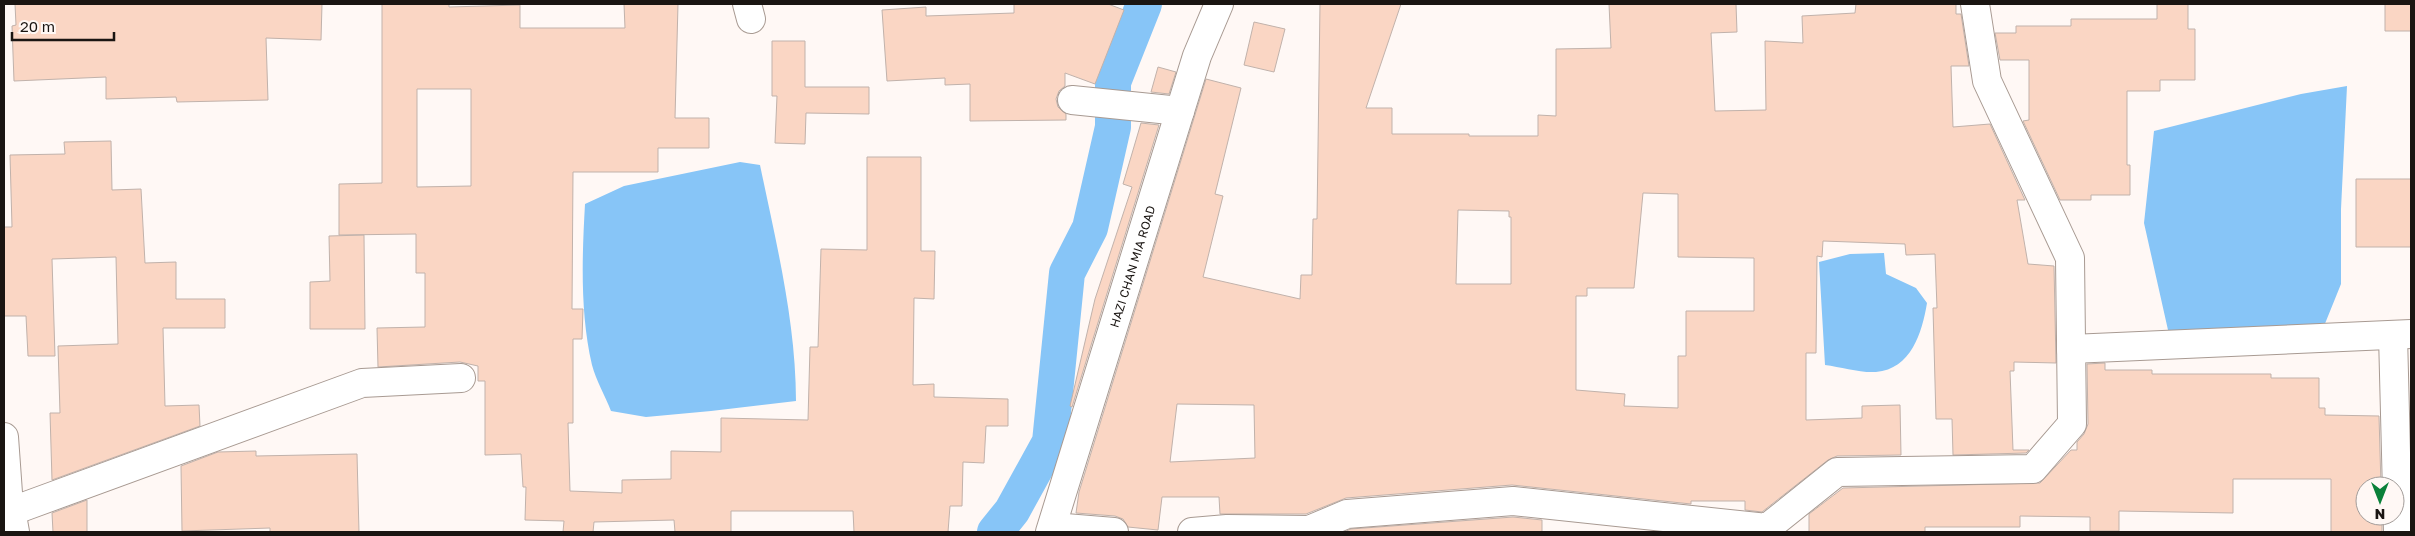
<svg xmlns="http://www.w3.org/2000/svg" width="2415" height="536" font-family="'Golos Text',sans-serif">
	<rect width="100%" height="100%" fill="#fff8f5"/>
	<!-- water -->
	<path fill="#87c5f7" d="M 2347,86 L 2341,209 L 2341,284 L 2320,336 L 2168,330 L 2144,223 L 2154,131 L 2301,94 Z
		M 740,162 L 760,165 C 776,242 796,322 796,401 L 711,411 L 646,417 L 611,411 C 605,396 596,380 592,365 C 580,313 582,257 585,204 L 624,186 Z
		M 1884,253 L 1886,274 L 1916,288 L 1927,303 C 1922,333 1911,369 1876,372 C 1860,373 1841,367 1825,365 L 1819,262 L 1850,254 Z"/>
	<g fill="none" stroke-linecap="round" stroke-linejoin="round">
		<!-- canal -->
		<path stroke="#87c5f7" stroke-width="36" d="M 995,532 L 1012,511 L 1050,442 L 1067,273 L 1090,228 L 1113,127 L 1113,82 L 1144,4"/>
	</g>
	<!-- building -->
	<path fill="#fad6c4" stroke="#c1b2ab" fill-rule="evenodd" d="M 15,4 L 322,4 L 321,40 L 266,38 L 268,100 L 177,102 L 176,97 L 106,99 L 106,77 L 14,81 L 12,26 L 16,25 Z
		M 382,4 L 449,4 L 449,7 L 520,5 L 520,28 L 625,28 L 624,4 L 678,4 L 675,118 L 709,118 L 709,148 L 658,148 L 658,172 L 573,172 L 572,309 L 583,309 L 582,339 L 573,339 L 573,423 L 568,423 L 570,491 L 622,493 L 622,480 L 671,479 L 671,451 L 721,452 L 721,418 L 808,420 L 810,347 L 818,347 L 821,249 L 867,250 L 867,157 L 921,157 L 921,251 L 935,251 L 934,299 L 914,298 L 913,385 L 934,384 L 934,397 L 1008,399 L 1008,426 L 986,426 L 984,463 L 963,462 L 962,506 L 950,506 L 948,532 L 854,532 L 853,511 L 731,511 L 731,532 L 675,532 L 674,520 L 594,522 L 593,532 L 563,532 L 564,521 L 525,520 L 526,487 L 523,487 L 521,454 L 485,455 L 485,381 L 478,381 L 478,366 L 460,362 L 378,367 L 377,328 L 425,327 L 425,273 L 416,273 L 416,234 L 339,235 L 339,184 L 382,183 ZM 417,89 L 471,89 L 471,186 L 417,187 Z
		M 1014,4 L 1108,4 L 1124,10 L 1095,84 L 1065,73 L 1065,86 L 1059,91 L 1056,99 L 1058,107 L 1066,114 L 1066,120 L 970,121 L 970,84 L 945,85 L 945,78 L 887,81 L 882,10 L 926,7 L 926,16 L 1014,13 Z
		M 1320,4 L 1401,4 L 1366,108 L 1392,108 L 1392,134 L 1469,134 L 1469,136 L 1538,136 L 1538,115 L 1556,116 L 1556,49 L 1611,48 L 1609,4 L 1736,4 L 1737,32 L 1711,33 L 1715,111 L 1766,110 L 1765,41 L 1803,43 L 1802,16 L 1855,13 L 1856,4 L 1956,4 L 1956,14 L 1961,14 L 1969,66 L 1951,66 L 1953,127 L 1990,124 L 2025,200 L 2017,200 L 2028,264 L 2054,266 L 2056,363 L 2014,362 L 2014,371 L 2010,371 L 2013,450 L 2029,450 L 2026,453 L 1953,455 L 1952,419 L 1936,419 L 1933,308 L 1937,308 L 1935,254 L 1906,255 L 1905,244 L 1823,241 L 1822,257 L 1817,256 L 1816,353 L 1806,353 L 1806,420 L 1862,418 L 1862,406 L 1900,405 L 1901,455 L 1837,456 L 1828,460 L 1762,512 L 1745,510 L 1745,501 L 1691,501 L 1691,504 L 1512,485 L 1346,498 L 1306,514 L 1220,514 L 1219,497 L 1162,497 L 1158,530 L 1128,527 L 1123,519 L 1115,516 L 1076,513 L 1079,492 L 1206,79 L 1241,88 L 1215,194 L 1223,196 L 1203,277 L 1300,299 L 1301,275 L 1312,275 L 1313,219 L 1317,219 ZM 1643,193 L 1678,194 L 1678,257 L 1754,258 L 1754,311 L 1686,311 L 1686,356 L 1678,356 L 1678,408 L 1624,406 L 1625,394 L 1576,390 L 1576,296 L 1587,296 L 1587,288 L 1634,288 ZM 1458,210 L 1509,211 L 1509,217 L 1511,217 L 1511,284 L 1456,284 ZM 1177,404 L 1254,405 L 1255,458 L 1170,462 Z
		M 2157,4 L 2188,4 L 2188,29 L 2195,29 L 2195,80 L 2160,80 L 2160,91 L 2127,91 L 2127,165 L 2130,165 L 2130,195 L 2091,195 L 2091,200 L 2060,200 L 2023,121 L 2029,120 L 2029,60 L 2000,60 L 1995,33 L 2016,33 L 2016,26 L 2071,26 L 2071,19 L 2157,19 Z
		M 2385,4 L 2411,4 L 2411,31 L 2385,31 Z
		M 1254,22 L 1285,29 L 1274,72 L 1244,65 Z
		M 772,41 L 805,41 L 805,87 L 869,87 L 869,114 L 806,113 L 805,144 L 775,143 L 777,96 L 772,96 Z
		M 1158,67 L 1176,72 L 1169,94 L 1151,92 Z
		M 1141,123 L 1159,125 L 1072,407 L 1070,406 L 1095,299 L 1132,187 L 1123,184 Z
		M 111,141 L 112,190 L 141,189 L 145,263 L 176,262 L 176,299 L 225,299 L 225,328 L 163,328 L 165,406 L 199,405 L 200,426 L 52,480 L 50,413 L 60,413 L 58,346 L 118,344 L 116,257 L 52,259 L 55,356 L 28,356 L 26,316 L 4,316 L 4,227 L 12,227 L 10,155 L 65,154 L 64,142 Z
		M 2356,179 L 2411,179 L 2411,247 L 2356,247 Z
		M 364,235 L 365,329 L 310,329 L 310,282 L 330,281 L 329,236 Z
		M 2105,363 L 2105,370 L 2152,370 L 2152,374 L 2271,374 L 2271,378 L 2319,378 L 2319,408 L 2325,408 L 2325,415 L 2379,416 L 2381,486 L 2365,486 L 2365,516 L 2382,516 L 2382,532 L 2331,532 L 2331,479 L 2233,479 L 2233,513 L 2119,511 L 2119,531 L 2090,531 L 2090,517 L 2020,516 L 2020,527 L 1925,527 L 1925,532 L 1809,532 L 1809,514 L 1843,488 L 2040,483 L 2071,450 L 2077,450 L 2077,442 L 2084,434 L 2088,424 L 2087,364 Z
		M 256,451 L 256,456 L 357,454 L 359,532 L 270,532 L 270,528 L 182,531 L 181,466 L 218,452 Z
		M 87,500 L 87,532 L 53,532 L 52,513 Z
		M 1513,517 L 1542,520 L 1542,532 L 1344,532 L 1351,529 Z"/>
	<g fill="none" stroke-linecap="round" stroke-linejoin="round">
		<defs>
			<g id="minor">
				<path d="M 747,4 L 751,19"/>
				<path d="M 1072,100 L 1180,111"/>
				<path d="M 2393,335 L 2398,532"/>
				<path d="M 2071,349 L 2411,334"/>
				<path d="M 4,437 L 8,493 L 15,532"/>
				<path d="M 12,506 L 23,507 L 362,383 L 461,378"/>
				<path d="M 1053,527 L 1114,532"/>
				<path id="s1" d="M 1050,532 L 1197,56 L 1219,4"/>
				<path d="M 1192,532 L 1227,529 L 1309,530 L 1347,514 L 1513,501 L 1767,528 L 1837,472 L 2033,469 L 2072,424 L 2070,258 L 1987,81 L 1975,4"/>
			</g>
		</defs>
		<!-- minor casing -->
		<use href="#minor" stroke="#a89a92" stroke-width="30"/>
		<!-- minor -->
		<use href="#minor" stroke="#fff" stroke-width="28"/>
	</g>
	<g text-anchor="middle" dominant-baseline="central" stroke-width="4" stroke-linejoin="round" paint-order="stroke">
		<!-- street labels -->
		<g font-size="12" fill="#1a1512" stroke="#fff8f5">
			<text stroke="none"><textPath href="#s1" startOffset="278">HAZI CHAN MIA ROAD</textPath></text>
		</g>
	</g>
	<!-- border -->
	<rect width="2415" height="536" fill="none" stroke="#1a1512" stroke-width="10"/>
	<!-- north arrow -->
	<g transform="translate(2380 501) rotate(180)"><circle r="24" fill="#fff8f5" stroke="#a39d9a"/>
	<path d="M0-4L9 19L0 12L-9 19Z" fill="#0a8139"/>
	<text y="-8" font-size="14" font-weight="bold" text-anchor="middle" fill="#1a1512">N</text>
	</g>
	<!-- scale -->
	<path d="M12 32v8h102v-8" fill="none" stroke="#1a1512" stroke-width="2.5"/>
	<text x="20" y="32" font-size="15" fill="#1a1512" stroke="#fff8f5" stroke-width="4" paint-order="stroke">20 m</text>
</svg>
